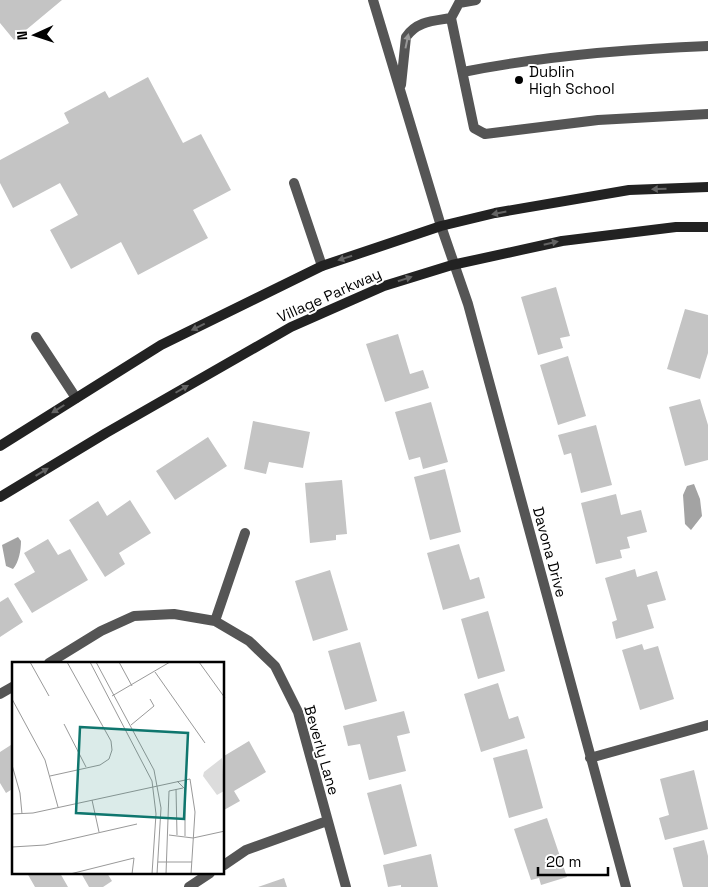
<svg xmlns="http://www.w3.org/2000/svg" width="708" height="887" font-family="'Space Grotesk',sans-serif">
	<rect width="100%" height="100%" fill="#fff"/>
	<!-- water -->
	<path fill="#a3a3a3" d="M 694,484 L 700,499 L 702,516 L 691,530 L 685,524 L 683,495 L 687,486 Z
		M 18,537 L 21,541 C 21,550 19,562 13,569 L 6,566 L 2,545 Z"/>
	<!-- building -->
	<path fill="#c4c4c4" d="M 0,0 L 62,0 L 14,40 L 0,23 Z
		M 148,77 L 183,143 L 201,134 L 231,190 L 193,210 L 208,238 L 138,275 L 121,242 L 71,269 L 50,230 L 78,215 L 60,183 L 13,208 L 0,183 L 0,160 L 69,123 L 64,113 L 105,91 L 109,98 Z
		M 556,287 L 570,336 L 560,338 L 563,348 L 538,355 L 521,297 Z
		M 685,309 L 708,315 L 708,353 L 700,379 L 667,369 Z
		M 398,334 L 410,374 L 423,370 L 429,388 L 385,402 L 366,344 Z
		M 568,356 L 586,416 L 558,425 L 540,365 Z
		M 700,399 L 708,425 L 708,460 L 685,466 L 669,407 Z
		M 431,402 L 448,462 L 423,469 L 420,457 L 409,460 L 395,412 Z
		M 253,421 L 310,432 L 303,468 L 269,462 L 266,474 L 244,469 Z
		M 596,425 L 612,485 L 581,493 L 571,453 L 564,455 L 558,435 Z
		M 208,437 L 227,466 L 175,500 L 156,471 Z
		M 445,469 L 461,532 L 430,540 L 414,477 Z
		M 342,480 L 347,534 L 336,535 L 336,540 L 310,543 L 305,483 Z
		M 616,494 L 621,515 L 641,510 L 647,532 L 627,537 L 630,548 L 620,550 L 622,558 L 596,564 L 581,503 Z
		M 130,500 L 151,533 L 119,553 L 125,564 L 105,577 L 69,520 L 98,501 L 107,516 Z
		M 48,539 L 58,555 L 70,549 L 88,580 L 32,613 L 14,584 L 35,572 L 24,553 Z
		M 459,544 L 470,580 L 479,577 L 485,598 L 443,610 L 427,553 Z
		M 635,569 L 637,577 L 657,571 L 666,600 L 647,605 L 654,628 L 616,639 L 612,622 L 617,620 L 605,578 Z
		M 330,570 L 348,630 L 313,641 L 295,581 Z
		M 8,597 L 23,622 L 0,637 L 0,602 Z
		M 488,611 L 505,671 L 478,679 L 461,619 Z
		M 360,642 L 377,701 L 345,710 L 328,651 Z
		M 642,644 L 644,650 L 658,646 L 674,699 L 640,710 L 622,650 Z
		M 498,683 L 509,719 L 518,716 L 525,738 L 481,752 L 464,694 Z
		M 404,711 L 410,733 L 397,736 L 406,771 L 369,780 L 360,744 L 348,746 L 343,726 Z
		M 249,741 L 266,772 L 234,791 L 240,801 L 224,810 L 224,756 Z
		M 14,743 L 14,788 L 6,793 L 0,783 L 0,752 Z
		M 527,749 L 543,808 L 509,818 L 493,758 Z
		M 694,770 L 708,829 L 665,840 L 659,818 L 669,815 L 660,779 Z
		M 401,784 L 417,846 L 384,855 L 367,793 Z
		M 547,818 L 567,877 L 541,885 L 539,878 L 531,880 L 514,829 Z
		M 704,840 L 708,856 L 708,887 L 683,887 L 673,848 Z
		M 431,854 L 438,887 L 401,887 L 401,885 L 388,887 L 383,865 Z
		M 27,873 L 60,873 L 68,887 L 35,887 Z
		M 81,873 L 107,873 L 112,881 L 103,887 L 89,887 Z
		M 284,878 L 287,887 L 258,887 Z"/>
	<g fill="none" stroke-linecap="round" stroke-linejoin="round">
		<!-- lane -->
		<path stroke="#555" stroke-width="10" d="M 373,0 L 441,226
			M 476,0 L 459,3 L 451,18 L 474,128 L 485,134 L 598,120 L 708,114
			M 463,72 C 544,56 626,49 708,46
			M 401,85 L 406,37 C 417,21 433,21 451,18
			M 294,183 L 322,266
			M 36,337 L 76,398"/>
		<!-- street -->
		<path stroke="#555" stroke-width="10" d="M 441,226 L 468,304 L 626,887
			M 215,621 L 245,533
			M 49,663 L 101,631 L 134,616 L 174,614 L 215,621 L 249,641 L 275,666 L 298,712 L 346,887
			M 0,694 L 14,686
			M 590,758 L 708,725
			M 224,865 L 246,850 L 327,821
			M 189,887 L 210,873"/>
		<!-- secondary -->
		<path stroke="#222" stroke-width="10" d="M 0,446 L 161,345 L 322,266 L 441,226 L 495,213 L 629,190 L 708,187
			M 0,497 L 106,433 L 291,327 L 384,286 L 452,265 L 562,241 L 676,227 L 708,227"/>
	</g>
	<!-- one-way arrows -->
	<defs><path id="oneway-solid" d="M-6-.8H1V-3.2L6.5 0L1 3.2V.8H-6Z" transform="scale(1.25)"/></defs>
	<use fill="#999" href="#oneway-solid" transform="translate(407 41) rotate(-78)"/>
	<g fill="#646464">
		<use href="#oneway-solid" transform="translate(659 189) rotate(178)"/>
		<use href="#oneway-solid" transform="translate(499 213) rotate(169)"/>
		<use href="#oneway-solid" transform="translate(551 243) rotate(-13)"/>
		<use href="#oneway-solid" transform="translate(345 258) rotate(162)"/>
		<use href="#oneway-solid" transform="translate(405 279) rotate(-18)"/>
		<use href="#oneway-solid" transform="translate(198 327) rotate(154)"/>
		<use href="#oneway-solid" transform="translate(182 389) rotate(-30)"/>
		<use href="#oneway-solid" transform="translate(58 409) rotate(148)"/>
		<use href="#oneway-solid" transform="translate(42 472) rotate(-31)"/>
	</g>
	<!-- markers -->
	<circle fill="#000" stroke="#fff" stroke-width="2" cx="519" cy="80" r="5"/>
	<g text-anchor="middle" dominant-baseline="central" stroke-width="4" stroke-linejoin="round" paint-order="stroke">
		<!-- poi labels -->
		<g font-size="15" fill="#000" stroke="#fff" text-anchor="start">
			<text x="529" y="71">Dublin<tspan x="529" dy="17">High School</tspan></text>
		</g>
		<!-- street labels -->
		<g font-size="15" fill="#000" stroke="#fff">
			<text transform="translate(329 295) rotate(-24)">Village Parkway</text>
			<text transform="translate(550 552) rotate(75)">Davona Drive</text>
			<text transform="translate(322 750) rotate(74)">Beverly Lane</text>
		</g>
	</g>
	<!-- overview -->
	<g transform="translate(12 662)">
		<rect width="212" height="212" fill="#fff"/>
		<path d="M 210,96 L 212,129 L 205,133 L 191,114 L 192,110 Z" fill="#dcdcdc"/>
		<path fill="none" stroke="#999" stroke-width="1" d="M 18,0 L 37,34M 78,0 L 140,119 L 144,152 L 140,212M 84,0 L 142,108 L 149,146 L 145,212M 107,0 L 120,24M 187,0 L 213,36M 143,10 L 193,81M 100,34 L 158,0M 0,37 L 33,98 L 46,145M 52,62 L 74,105M 119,63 L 142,44 L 138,37M 0,103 L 8,131 L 10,152M 38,114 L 88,103 L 97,97 L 100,88 L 99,79 L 55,0M 165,119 L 173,127 L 173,174M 164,127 L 165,173M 80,138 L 87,170M 0,152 L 21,151 L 178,117 L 183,150 L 179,212M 157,173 L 181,176 L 213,169M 0,185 L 33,183 L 125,162M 146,200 L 180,200M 58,212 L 122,196 L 120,212M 154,212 L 157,129 L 171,126"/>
		<path fill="#0f766e" fill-opacity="0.15" stroke="#0f766e" stroke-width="2.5" d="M 68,65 L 176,71 L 172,157 L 64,151 Z"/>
		<rect width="212" height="212" fill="none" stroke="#000" stroke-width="2.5"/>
	</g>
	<!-- north arrow -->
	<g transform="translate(35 35) rotate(267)" stroke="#ffffff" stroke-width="4" paint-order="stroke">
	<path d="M0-4L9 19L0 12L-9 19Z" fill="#000000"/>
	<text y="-8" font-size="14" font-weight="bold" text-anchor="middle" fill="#000000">N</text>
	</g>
	<!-- scale -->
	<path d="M538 867v8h70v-8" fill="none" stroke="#000000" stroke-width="2.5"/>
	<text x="546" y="867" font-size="15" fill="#000000" stroke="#ffffff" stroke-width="4" paint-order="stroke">20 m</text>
</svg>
